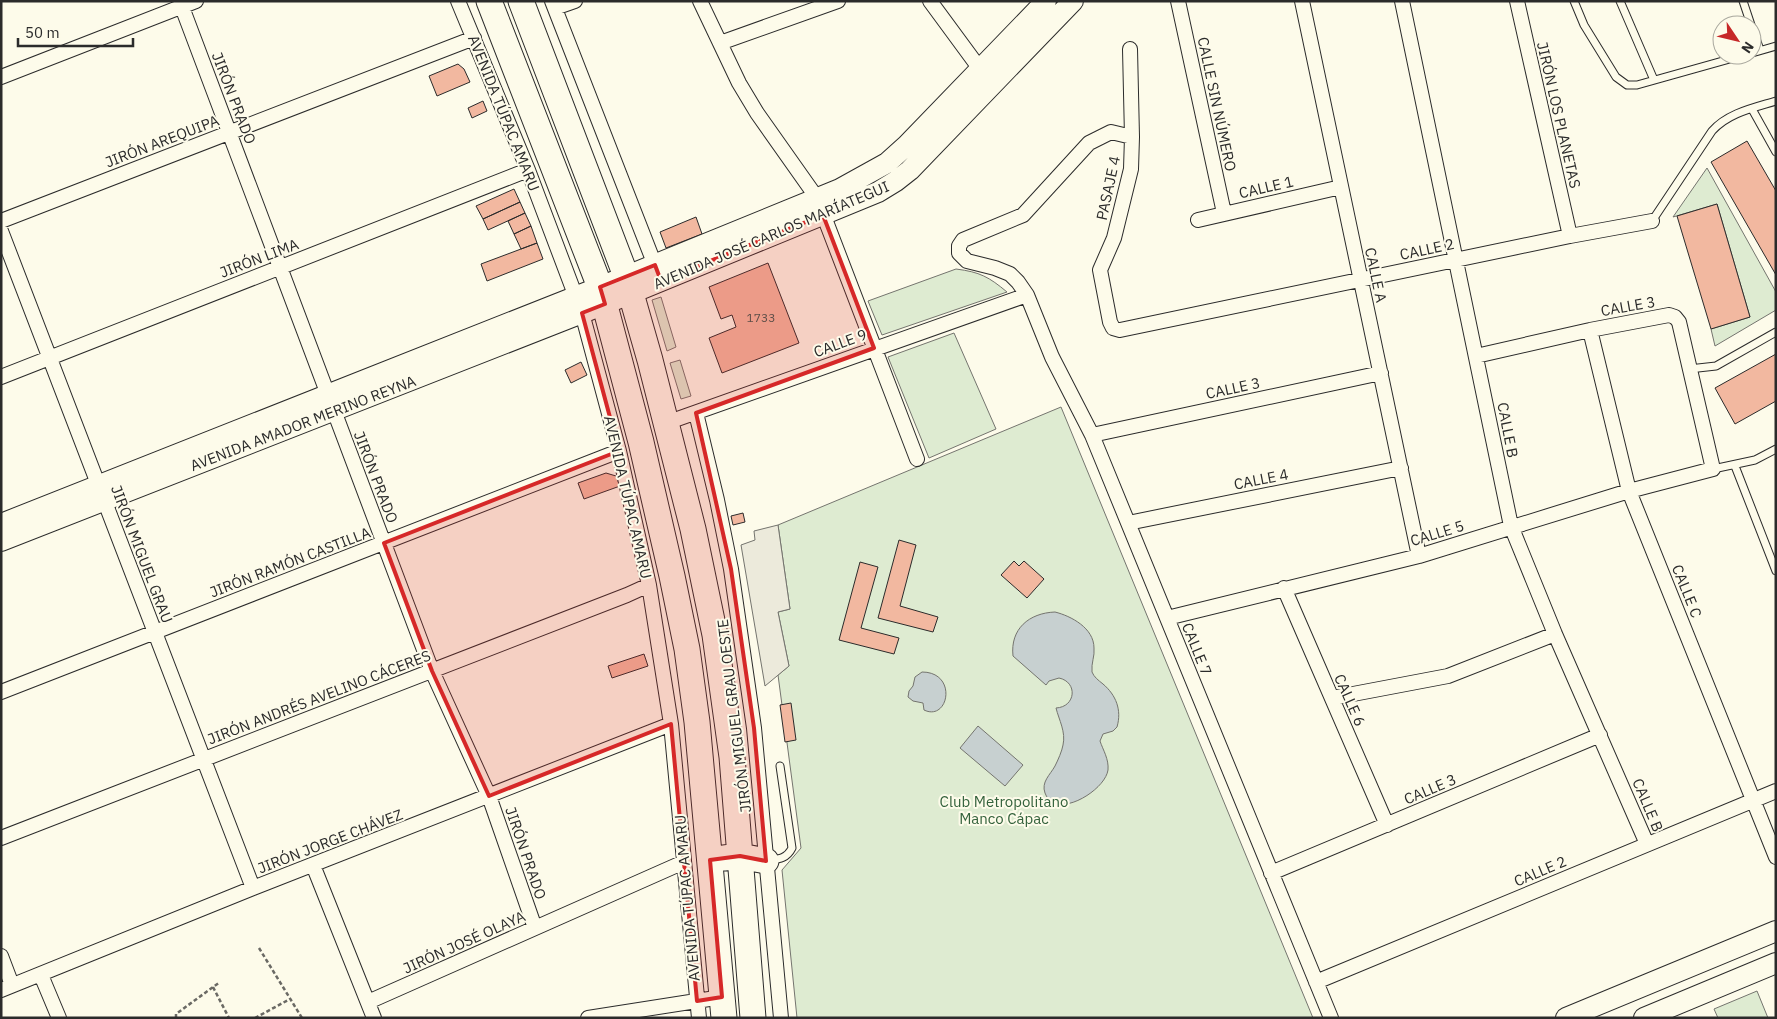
<svg xmlns="http://www.w3.org/2000/svg" width="1777" height="1019" font-family="'IBM Plex Sans',sans-serif">
	<rect width="100%" height="100%" fill="#fdfbea"/>
	<!-- green -->
	<path fill="#deebd1" stroke="#74746e" d="M 1707,168 L 1776,292 L 1776,310 L 1715,346 L 1711,329 L 1750,317 L 1717,204 L 1673,217 Z
		M 956,269 C 980,272 989,277 1007,292 L 882,335 L 868,301 Z
		M 661,297 L 676,347 L 667,351 L 652,300 Z
		M 954,333 L 996,429 L 929,458 L 888,357 Z
		M 680,360 L 691,396 L 681,399 L 670,363 Z
		M 1061,407 L 1313,1018 L 797,1018 L 782,870 L 801,848 L 778,675 L 789,666 L 778,612 L 790,609 L 778,525 Z
		M 1757,991 L 1768,1018 L 1718,1018 L 1714,1009 Z"/>
	<!-- parking -->
	<path fill="#eceadb" stroke="#74746e" d="M 778,525 L 790,609 L 778,612 L 789,666 L 765,686 L 741,545 L 755,540 L 754,531 Z"/>
	<!-- water -->
	<path fill="#c7d0d0" stroke="#74746e" d="M 1055,612 C 1071,616 1094,628 1094,648 C 1095,656 1091,663 1092,672 C 1094,677 1098,680 1103,684 C 1116,695 1122,710 1117,727 L 1113,731 L 1103,734 L 1100,741 C 1103,750 1109,759 1108,770 C 1105,791 1055,821 1045,793 C 1041,782 1050,775 1055,766 C 1058,760 1062,751 1063,745 C 1066,732 1059,720 1056,708 C 1076,707 1078,682 1059,678 L 1049,681 L 1046,685 L 1013,656 C 1010,629 1029,613 1055,612 Z
		M 922,672 C 958,672 949,722 924,710 L 923,703 L 913,701 L 908,697 L 909,691 L 913,686 L 915,677 Z
		M 978,726 L 1023,765 L 1005,786 L 960,748 Z"/>
	<!-- building -->
	<path fill="#f2b8a0" stroke="#2b2b2b" d="M 458,64 L 464,69 L 470,82 L 437,96 L 429,76 Z
		M 483,101 L 487,111 L 472,118 L 468,108 Z
		M 1747,141 L 1776,191 L 1776,275 L 1711,162 Z
		M 514,189 L 520,202 L 483,219 L 476,206 Z
		M 520,202 L 525,213 L 488,230 L 483,219 Z
		M 1717,204 L 1750,317 L 1711,329 L 1677,216 Z
		M 525,213 L 531,226 L 514,234 L 508,221 Z
		M 696,217 L 702,234 L 666,248 L 660,232 Z
		M 531,226 L 537,243 L 521,249 L 514,234 Z
		M 537,243 L 543,259 L 487,281 L 481,264 Z
		M 768,263 L 799,343 L 722,373 L 709,338 L 736,327 L 732,315 L 721,319 L 709,287 Z
		M 1776,354 L 1776,401 L 1735,424 L 1715,388 Z
		M 581,362 L 587,375 L 571,383 L 565,370 Z
		M 606,473 L 616,476 L 620,486 L 584,499 L 578,483 Z
		M 743,513 L 745,522 L 733,525 L 731,516 Z
		M 899,540 L 916,545 L 900,606 L 938,617 L 933,632 L 878,618 Z
		M 1014,561 L 1019,566 L 1024,561 L 1044,579 L 1027,598 L 1001,575 Z
		M 860,562 L 878,567 L 861,628 L 899,638 L 894,654 L 839,640 Z
		M 644,654 L 648,666 L 612,678 L 608,666 Z
		M 791,703 L 796,740 L 785,742 L 780,705 Z"/>
	<g fill="none" stroke-linecap="round" stroke-linejoin="round">
		<defs>
			<path id="lane" d="M 1574,1 L 1584,25 L 1616,77 L 1627,85 L 1637,85 L 1744,55
				M 1620,1 L 1654,80
				M 1743,1 L 1751,25
				M 1752,27 L 1760,50
				M 1752,53 L 1776,46
				M 1752,109 L 1776,152
				M 1652,221 L 1712,131 C 1728,113 1753,108 1776,101
				M 1689,369 L 1716,366 L 1776,332
				M 1735,466 L 1776,571
				M 1713,469 L 1755,460 L 1776,449
				M 770,860 C 780,859 787,858 792,848 L 780,766"/>
			<path id="street" d="M 458,1 L 528,170 L 582,313 L 619,451 L 649,585 L 671,724 L 699,1018
				M 552,1 L 658,273
				M 700,1 L 739,83 L 757,113 L 817,198 L 917,459
				M 930,1 L 980,69
				M 1178,1 L 1224,213
				M 1302,1 L 1419,556
				M 1402,1 L 1511,526 L 1555,634 L 1647,844
				M 1517,1 L 1570,236
				M 182,7 L 432,671 L 489,796 L 535,928
				M 555,8 L 575,1
				M 720,43 L 838,1
				M 1130,49 L 1132,137 L 1131,169 L 1114,238 L 1100,270 L 1110,322 L 1113,328 L 1120,330 L 1570,236 L 1652,221
				M 1,77 L 196,1
				M 1132,137 L 1111,132 L 1089,143 L 1023,215 L 963,240 L 959,246 L 959,253 L 967,261 L 995,268 L 1010,274 L 1018,282 L 1027,295 L 1052,357 L 1092,435 L 1331,1018
				M 1198,220 L 1341,187
				M 1,221 L 474,38
				M 1,231 L 253,888
				M 1590,330 L 1629,491 L 1776,857
				M 1,377 L 528,170
				M 696,413 L 717,500 L 731,569 L 754,728 L 781,1018
				M 666,423 L 1027,295
				M 1092,435 L 1381,373
				M 1128,523 L 1401,468
				M 1284,588 L 1387,825
				M 1167,618 L 1419,556 L 1629,491 L 1713,469 L 1679,322 L 1675,317 L 1669,315 L 1590,330 L 1476,356
				M 1,692 L 619,451
				M 1332,698 L 1448,676 L 1555,634
				M 1,838 L 627,595 L 649,585
				M 313,865 L 374,1018
				M 1271,873 L 1600,735
				M 1,956 L 12,985
				M 41,975 L 59,1018
				M 1316,982 L 1776,791
				M 1,990 L 253,888 L 671,724
				M 368,1002 L 684,862
				M 588,1018 L 722,997"/>
			<path id="secondary" d="M 1,524 L 600,287 L 840,189 L 887,163 L 907,145 L 1046,1
				M 1,541 L 605,304 L 878,192 L 896,181 L 910,170 L 1073,1
				M 1566,1018 L 1776,931
				M 1644,1018 L 1776,963"/>
			<path id="highway" d="M 489,1 L 600,287 L 641,442 L 672,576 L 687,649 L 697,722 L 724,1018
				M 521,1 L 626,276 L 650,360 L 693,529 L 715,635 L 732,757 L 753,1018
				M 724,858 L 740,856 L 766,861"/>
		</defs>
		<!-- lane casing -->
		<use href="#lane" stroke="#2b2b2b" stroke-width="9"/>
		<!-- street casing -->
		<use href="#street" stroke="#2b2b2b" stroke-width="16"/>
		<!-- secondary casing -->
		<use href="#secondary" stroke="#2b2b2b" stroke-width="22"/>
		<!-- highway casing -->
		<use href="#highway" stroke="#2b2b2b" stroke-width="27"/>
		<!-- path -->
		<path stroke="#6a6964" stroke-width="2.5" stroke-dasharray="4 2.5" stroke-linecap="butt" d="M 259,948 L 302,1018
			M 213,987 L 229,1018
			M 176,1018 L 176,1014 L 220,982
			M 255,1018 L 290,999"/>
		<!-- lane -->
		<use href="#lane" stroke="#fdfbea" stroke-width="7"/>
		<!-- street -->
		<use href="#street" stroke="#fdfbea" stroke-width="14"/>
		<!-- secondary -->
		<use href="#secondary" stroke="#fdfbea" stroke-width="20"/>
		<!-- highway -->
		<use href="#highway" stroke="#fdfbea" stroke-width="25"/>
	</g>
	<!-- marked area -->
	<path fill="#d62828" fill-opacity="0.2" stroke="#d62828" stroke-width="4" stroke-linejoin="round" d="M 823,215 L 874,348 L 696,413 L 731,569 L 754,728 L 766,861 L 740,856 L 710,860 L 722,997 L 697,1001 L 671,724 L 489,796 L 432,671 L 384,543 L 619,451 L 582,313 L 605,304 L 600,287 L 655,265 L 661,281 Z"/>
	<g text-anchor="middle" dominant-baseline="central" stroke-width="4" stroke-linejoin="round" paint-order="stroke">
		<!-- number labels -->
		<g font-size="12" fill="#5d4e48">
			<text x="761" y="317">1733</text>
		</g>
		<!-- street labels -->
		<g font-size="15" fill="#2b2b2b" stroke="#fdfbea">
			<text transform="translate(234 98) rotate(69)">JIRÓN PRADO</text>
			<text transform="translate(1217 104) rotate(78)">CALLE SIN NÚMERO</text>
			<text transform="translate(504 113) rotate(68)">AVENIDA TÚPAC AMARU</text>
			<text transform="translate(1559 115) rotate(77)">JIRÓN LOS PLANETAS</text>
			<text transform="translate(162 141) rotate(-21)">JIRÓN AREQUIPA</text>
			<text transform="translate(1266 187) rotate(-13)">CALLE 1</text>
			<text transform="translate(1108 188) rotate(-78)">PASAJE 4</text>
			<text transform="translate(771 235) rotate(-23)">AVENIDA JOSÉ CARLOS MARÍATEGUI</text>
			<text transform="translate(1427 249) rotate(-12)">CALLE 2</text>
			<text transform="translate(259 258) rotate(-21)">JIRÓN LIMA</text>
			<text transform="translate(1376 275) rotate(78)">CALLE A</text>
			<text transform="translate(1628 306) rotate(-10)">CALLE 3</text>
			<text transform="translate(840 343) rotate(-20)">CALLE 9</text>
			<text transform="translate(1233 388) rotate(-12)">CALLE 3</text>
			<text transform="translate(303 423) rotate(-21)">AVENIDA AMADOR MERINO REYNA</text>
			<text transform="translate(1508 430) rotate(79)">CALLE B</text>
			<text transform="translate(376 477) rotate(69)">JIRÓN PRADO</text>
			<text transform="translate(1261 479) rotate(-11)">CALLE 4</text>
			<text transform="translate(628 497) rotate(77)">AVENIDA TÚPAC AMARU</text>
			<text transform="translate(1437 533) rotate(-17)">CALLE 5</text>
			<text transform="translate(142 554) rotate(69)">JIRÓN MIGUEL GRAU</text>
			<text transform="translate(290 562) rotate(-21)">JIRÓN RAMÓN CASTILLA</text>
			<text transform="translate(1687 591) rotate(68)">CALLE C</text>
			<text transform="translate(1197 649) rotate(68)">CALLE 7</text>
			<text transform="translate(319 697) rotate(-21)">JIRÓN ANDRÉS AVELINO CÁCERES</text>
			<text transform="translate(1350 700) rotate(66)">CALLE 6</text>
			<text transform="translate(734 716) rotate(-97)">JIRÓN MIGUEL GRAU OESTE</text>
			<text transform="translate(1430 789) rotate(-23)">CALLE 3</text>
			<text transform="translate(1648 805) rotate(67)">CALLE B</text>
			<text transform="translate(330 841) rotate(-21)">JIRÓN JORGE CHÁVEZ</text>
			<text transform="translate(526 853) rotate(71)">JIRÓN PRADO</text>
			<text transform="translate(1540 871) rotate(-23)">CALLE 2</text>
			<text transform="translate(687 898) rotate(-95)">AVENIDA TÚPAC AMARU</text>
			<text transform="translate(464 942) rotate(-24)">JIRÓN JOSÉ OLAYA</text>
		</g>
		<!-- park labels -->
		<g font-size="15" fill="#34623c" stroke="#fdfbea">
			<text x="1004" y="801">Club Metropolitano<tspan x="1004" dy="17">Manco Cápac</tspan></text>
		</g>
	</g>
	<!-- border -->
	<rect width="1777" height="1019" fill="none" stroke="#2b2b2b" stroke-width="5"/>
	<!-- north arrow -->
	<g transform="translate(1737 40) rotate(125)"><circle r="24" fill="#fdfbea" stroke="#a9a89e"/>
	<path d="M0-4L9 19L0 12L-9 19Z" fill="#c62828"/>
	<text y="-8" font-size="14" font-weight="bold" text-anchor="middle" fill="#2b2b2b">N</text>
	</g>
	<!-- scale -->
	<path d="M18 38v8h115v-8" fill="none" stroke="#2b2b2b" stroke-width="2.5"/>
	<text x="25" y="38" font-size="15" fill="#2b2b2b" stroke="#fdfbea" stroke-width="4" paint-order="stroke">50 m</text>
</svg>
